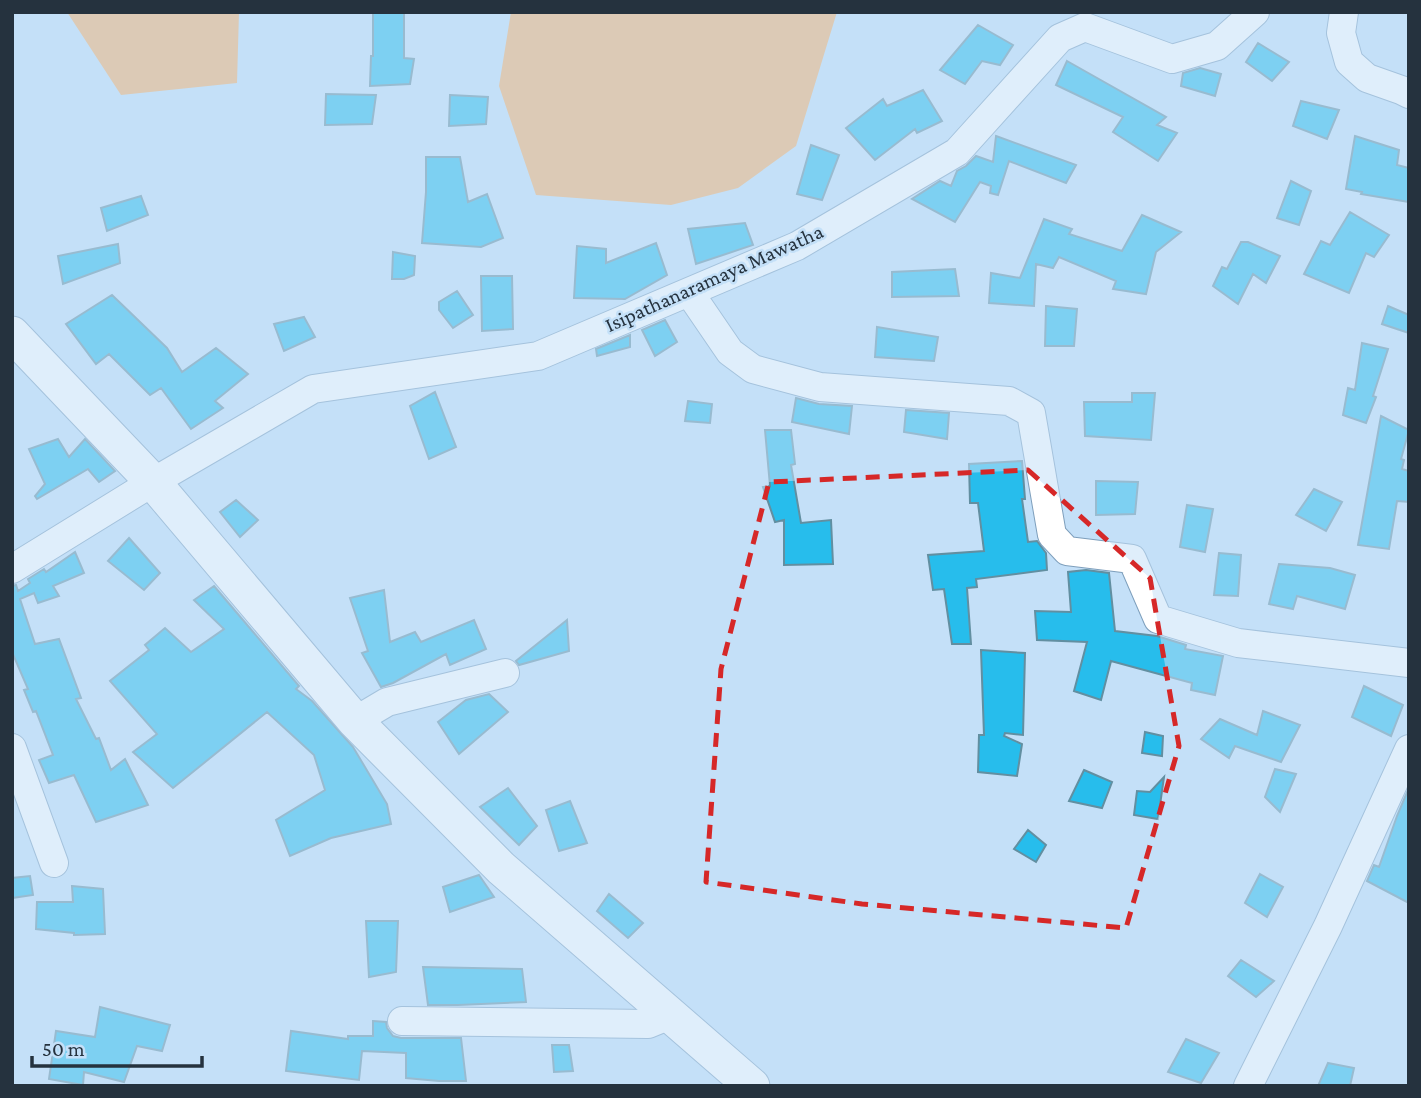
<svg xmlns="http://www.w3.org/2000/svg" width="1421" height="1098" font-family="'Crimson Pro',serif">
	<rect width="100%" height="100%" fill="#c4e0f8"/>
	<!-- green -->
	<path fill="#f8b066" d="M 67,12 L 239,12 L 237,83 L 121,95 Z
		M 511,12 L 837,12 L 796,146 L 738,188 L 671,205 L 536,195 L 499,86 Z"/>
	<!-- building -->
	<path fill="#27bdec" stroke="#628fa1" stroke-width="2" d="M 373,12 L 404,12 L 404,58 L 414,59 L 410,84 L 370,86 L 371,56 L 373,56 Z
		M 978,25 L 1013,45 L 1000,65 L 982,61 L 965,84 L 940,70 Z
		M 1258,43 L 1289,62 L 1272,81 L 1246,62 Z
		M 1067,61 L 1166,117 L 1157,125 L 1177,133 L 1158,161 L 1113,132 L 1123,117 L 1056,85 Z
		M 1200,68 L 1221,74 L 1215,96 L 1181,86 L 1183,73 Z
		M 923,90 L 942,121 L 917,133 L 915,129 L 875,160 L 846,128 L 883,99 L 887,106 Z
		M 326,94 L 376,95 L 372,124 L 325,125 Z
		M 450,95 L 488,97 L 486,124 L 449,126 Z
		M 1301,101 L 1339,110 L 1327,139 L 1293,126 Z
		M 996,136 L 1076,165 L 1066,183 L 1009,161 L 998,195 L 990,193 L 991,186 L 980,182 L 955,222 L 912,199 L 940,181 L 951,186 L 957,171 L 966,166 L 976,156 L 993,162 Z
		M 1355,136 L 1399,150 L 1397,165 L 1409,168 L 1409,202 L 1361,194 L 1362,192 L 1346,189 Z
		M 811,145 L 839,155 L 822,200 L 797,194 Z
		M 426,157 L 460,157 L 468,202 L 487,194 L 503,238 L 481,247 L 422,243 L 426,192 Z
		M 1291,181 L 1311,191 L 1299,225 L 1277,218 Z
		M 141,196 L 148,215 L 107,231 L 101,208 Z
		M 1350,212 L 1389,235 L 1374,257 L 1366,253 L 1349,293 L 1304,274 L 1321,241 L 1330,245 Z
		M 1142,215 L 1181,232 L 1156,252 L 1146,294 L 1113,289 L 1116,281 L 1059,257 L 1053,268 L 1036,264 L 1034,306 L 989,303 L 991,273 L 1020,278 L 1044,219 L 1072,229 L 1069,234 L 1122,251 Z
		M 745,223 L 753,245 L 696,264 L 688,229 Z
		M 1241,242 L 1248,242 L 1280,256 L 1266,283 L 1253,274 L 1238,304 L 1213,286 L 1222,267 L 1227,269 Z
		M 656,243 L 667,275 L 625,299 L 574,298 L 577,246 L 606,249 L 606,263 Z
		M 118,244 L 120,263 L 63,284 L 58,256 Z
		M 393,252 L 415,256 L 414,275 L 404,279 L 392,279 Z
		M 955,269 L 959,296 L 892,297 L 892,272 Z
		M 481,276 L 512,276 L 513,329 L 482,331 Z
		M 457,291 L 473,315 L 453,328 L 439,310 L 439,302 Z
		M 112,295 L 167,348 L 182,372 L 216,348 L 248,374 L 215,401 L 223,408 L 191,429 L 161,388 L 150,395 L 109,354 L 96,364 L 66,324 Z
		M 1046,306 L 1077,309 L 1074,346 L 1045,346 Z
		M 1388,306 L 1409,315 L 1409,333 L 1382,324 Z
		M 304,317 L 315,337 L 284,351 L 274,324 Z
		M 665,320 L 677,342 L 655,356 L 642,330 Z
		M 877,327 L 938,337 L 934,361 L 875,357 Z
		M 630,335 L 630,347 L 597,356 L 596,349 Z
		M 1362,343 L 1388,349 L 1373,396 L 1376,397 L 1366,423 L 1343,415 L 1348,388 L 1355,390 Z
		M 435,392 L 456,447 L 429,459 L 410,406 Z
		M 1132,393 L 1155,393 L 1151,440 L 1085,436 L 1084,402 L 1132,402 Z
		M 796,398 L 819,404 L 852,406 L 849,434 L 792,422 Z
		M 688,401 L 712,404 L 710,423 L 685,421 Z
		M 906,410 L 949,413 L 947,439 L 904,432 Z
		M 1381,416 L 1409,430 L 1401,459 L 1404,460 L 1402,469 L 1409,471 L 1409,502 L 1397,501 L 1389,549 L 1358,545 Z
		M 765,430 L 791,430 L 795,464 L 791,465 L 801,523 L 831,520 L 833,564 L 784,565 L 784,520 L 775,522 L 763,487 L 770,486 Z
		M 58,439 L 69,457 L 85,439 L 115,471 L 99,482 L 88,469 L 37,499 L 35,496 L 45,484 L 29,449 Z
		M 1022,461 L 1025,499 L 1022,499 L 1028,542 L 1037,541 L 1046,553 L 1047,570 L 976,579 L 977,587 L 967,588 L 971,644 L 952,644 L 944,589 L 933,590 L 928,555 L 984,551 L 978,503 L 970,503 L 969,464 Z
		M 1096,481 L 1138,482 L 1135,514 L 1096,515 Z
		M 1314,489 L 1342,502 L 1326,531 L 1296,515 Z
		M 236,500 L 258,520 L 240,537 L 220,512 Z
		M 1187,505 L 1213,509 L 1205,552 L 1180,547 Z
		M 129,538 L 160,573 L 144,590 L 108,561 Z
		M 75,552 L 84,573 L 53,586 L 59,596 L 38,603 L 34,593 L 20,599 L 35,644 L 59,639 L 81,698 L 76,699 L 96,739 L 99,738 L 111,770 L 125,759 L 148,805 L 96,822 L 74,775 L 49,783 L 39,760 L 53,755 L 36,711 L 33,712 L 24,690 L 28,689 L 12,652 L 12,586 L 16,585 L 18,591 L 30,583 L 28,579 L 44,569 L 46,572 Z
		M 1219,553 L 1241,555 L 1238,596 L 1214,595 Z
		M 1279,564 L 1330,568 L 1355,575 L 1345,609 L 1297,596 L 1293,609 L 1269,604 Z
		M 1086,570 L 1109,573 L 1115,631 L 1157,636 L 1186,645 L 1185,649 L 1223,656 L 1215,695 L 1191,690 L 1192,683 L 1111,661 L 1101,700 L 1074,691 L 1087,642 L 1037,640 L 1035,611 L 1071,612 L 1068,572 Z
		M 214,586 L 299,686 L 296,689 L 312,701 L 353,747 L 387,804 L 391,824 L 331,838 L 290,856 L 276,820 L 325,790 L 314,755 L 267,712 L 173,788 L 133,752 L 157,734 L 110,681 L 149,650 L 145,645 L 165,628 L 191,652 L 224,629 L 194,600 Z
		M 384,590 L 390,642 L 415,632 L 421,642 L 474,620 L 486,649 L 450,665 L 446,654 L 393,683 L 381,687 L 362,653 L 368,651 L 350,598 Z
		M 567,620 L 569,651 L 519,665 L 516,661 Z
		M 981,650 L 1025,653 L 1023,735 L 1005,733 L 1004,736 L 1022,744 L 1017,776 L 978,772 L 979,735 L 984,735 Z
		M 1364,686 L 1403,705 L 1391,736 L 1352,717 Z
		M 489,694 L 508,712 L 459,754 L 438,722 L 466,700 Z
		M 1263,711 L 1300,725 L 1281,762 L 1235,746 L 1229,758 L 1201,739 L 1220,719 L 1257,735 Z
		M 1145,732 L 1163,736 L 1162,756 L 1142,753 Z
		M 1275,769 L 1296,774 L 1280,812 L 1265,797 Z
		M 1084,770 L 1112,782 L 1102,808 L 1069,801 Z
		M 1164,777 L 1158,819 L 1134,815 L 1137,791 L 1150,792 Z
		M 508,788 L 537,826 L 519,845 L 480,807 Z
		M 1408,790 L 1409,790 L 1409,903 L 1367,881 L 1374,865 L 1379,867 L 1397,816 Z
		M 570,801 L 587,843 L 559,851 L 546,810 Z
		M 1028,830 L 1046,845 L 1036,862 L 1014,849 Z
		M 1260,874 L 1283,887 L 1267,917 L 1245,903 Z
		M 479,875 L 494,897 L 450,912 L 443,887 Z
		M 30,876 L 33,895 L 12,898 L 12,878 Z
		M 72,886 L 103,889 L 105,934 L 74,935 L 74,933 L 36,929 L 37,902 L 73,902 Z
		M 609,894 L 643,923 L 628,938 L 597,911 Z
		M 366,921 L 398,921 L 396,972 L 369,977 Z
		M 1241,960 L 1274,981 L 1256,997 L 1228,976 Z
		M 423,967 L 522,969 L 526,1002 L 458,1005 L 428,1005 Z
		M 100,1007 L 170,1025 L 162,1051 L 137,1046 L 124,1082 L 84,1072 L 83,1085 L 49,1079 L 56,1031 L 95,1037 Z
		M 373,1021 L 386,1022 L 387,1028 L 393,1036 L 401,1038 L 461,1038 L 466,1081 L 439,1081 L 406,1078 L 406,1053 L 362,1051 L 359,1080 L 286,1071 L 291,1031 L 348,1039 L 348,1036 L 373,1036 Z
		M 1186,1039 L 1219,1053 L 1201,1083 L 1168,1072 Z
		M 552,1045 L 569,1045 L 573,1071 L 554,1072 Z
		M 1328,1063 L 1354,1068 L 1350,1086 L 1318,1086 Z"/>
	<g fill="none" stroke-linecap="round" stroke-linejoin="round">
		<defs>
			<path id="minor" d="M 1344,12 L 1341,33 L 1349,62 L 1367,78 L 1401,90 L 1409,94
				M 689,292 L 730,352 L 753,369 L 820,387 L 1009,401 L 1031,413 L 1052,535 L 1067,551 L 1132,559 L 1158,619 L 1238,643 L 1409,663
				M 12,569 L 153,482 L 313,389 L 538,356 L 797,246 L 957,152 L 1060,38 L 1085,27 L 1172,59 L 1217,46 L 1255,12
				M 355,721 L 387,702 L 505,673
				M 12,748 L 54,863
				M 402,1021 L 648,1024 L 670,1015
				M 1248,1086 L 1328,926 L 1409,749"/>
			<path id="tertiary" d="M 12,334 L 153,482 L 355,721 L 501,868 L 752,1086"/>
		</defs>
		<!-- minor casing -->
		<use href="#minor" stroke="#7e9fbc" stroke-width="30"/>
		<!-- tertiary casing -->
		<use href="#tertiary" stroke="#7e9fbc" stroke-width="37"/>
		<!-- minor -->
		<use href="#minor" stroke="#fff" stroke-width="28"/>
		<!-- tertiary -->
		<use href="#tertiary" stroke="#fff" stroke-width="35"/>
	</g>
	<!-- marked area -->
	<path d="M0 0H1421V1098H0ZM 1028,470 L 1150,578 L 1179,746 L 1126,928 L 862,904 L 706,882 L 721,669 L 769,482 Z" fill="#c4e0f8" fill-opacity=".55" fill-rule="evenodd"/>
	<path fill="none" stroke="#d62828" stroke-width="5" stroke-dasharray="14 9" stroke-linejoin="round" d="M 1028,470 L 1150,578 L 1179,746 L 1126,928 L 862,904 L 706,882 L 721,669 L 769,482 Z"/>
	<g text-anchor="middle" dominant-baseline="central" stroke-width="5" stroke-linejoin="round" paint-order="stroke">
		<!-- street labels -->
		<g font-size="21" fill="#25323e" stroke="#c4e0f8">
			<text transform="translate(714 278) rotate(-24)">Isipathanaramaya Mawatha</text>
		</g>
	</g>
	<!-- border -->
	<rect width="1421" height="1098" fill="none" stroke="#25323e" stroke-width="28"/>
	<!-- scale -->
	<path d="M32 1056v10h170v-10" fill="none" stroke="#25323e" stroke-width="3.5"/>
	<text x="42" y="1056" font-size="21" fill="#25323e" stroke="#c4e0f8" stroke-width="5" paint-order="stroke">50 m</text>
</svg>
